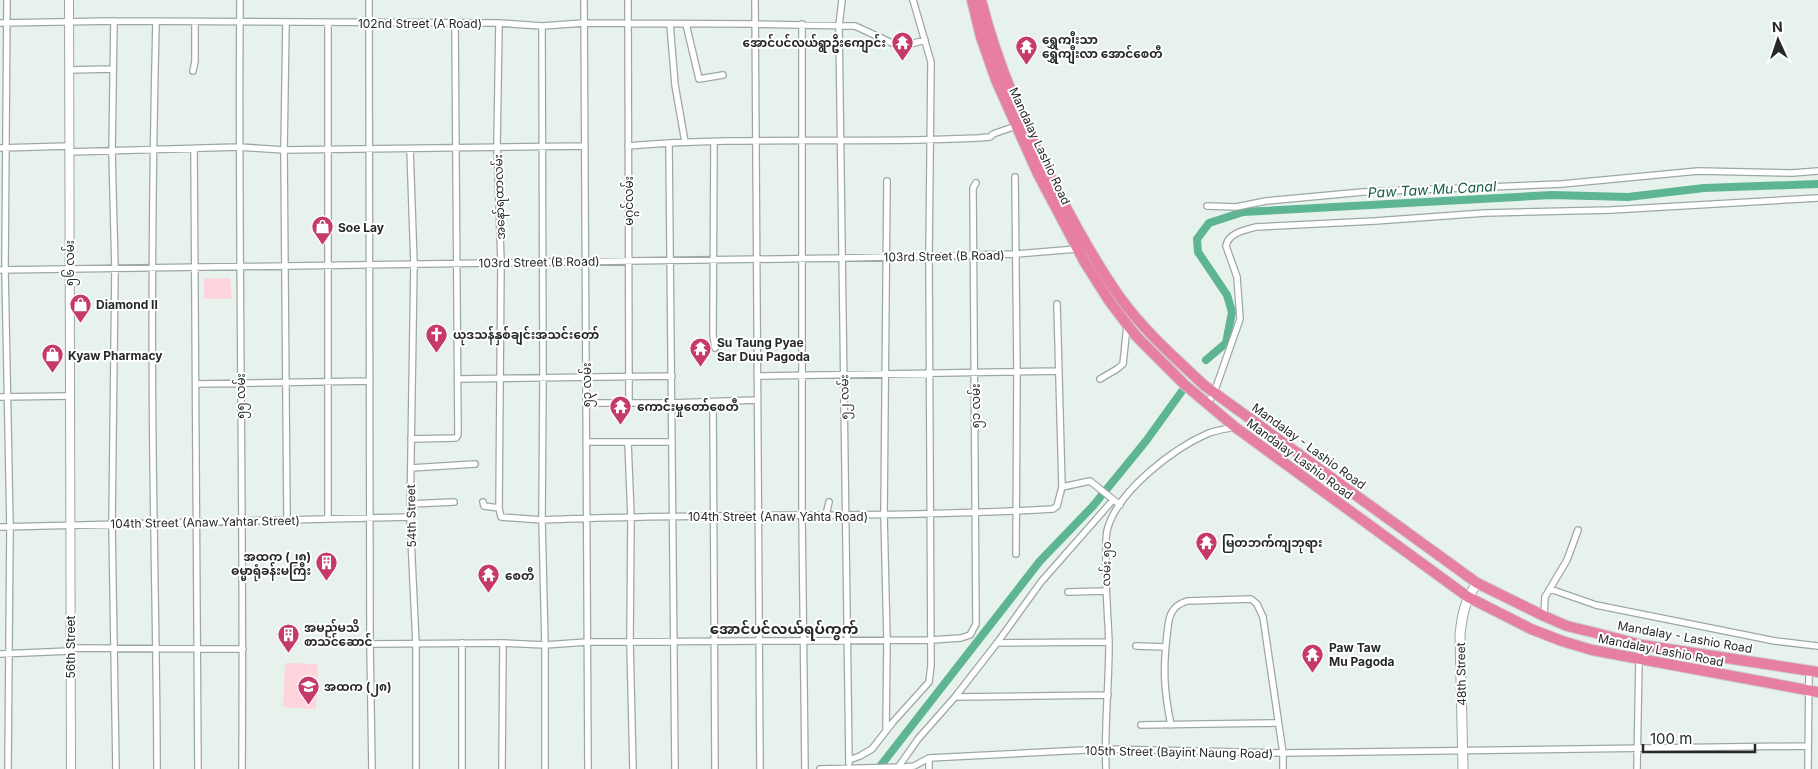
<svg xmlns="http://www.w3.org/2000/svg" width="1818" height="769" font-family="Inter,'Noto Sans Myanmar',sans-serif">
	<rect width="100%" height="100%" fill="#e7f2ed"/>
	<!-- green -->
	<path fill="#fed4dd" d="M 230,278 L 232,299 L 204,299 L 204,279 Z
		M 285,663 L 318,664 L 316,709 L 283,707 Z"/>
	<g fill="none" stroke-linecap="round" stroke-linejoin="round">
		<!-- canal -->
		<path stroke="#5db593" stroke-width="8" d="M 1206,360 L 1226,343 L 1232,312 L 1227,295 L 1198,252 L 1197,239 L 1209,223 L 1243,212 L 1552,195 L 1628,197 L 1704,188 L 1818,184
			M 878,769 L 1040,561 L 1093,506 L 1146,441 L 1182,391"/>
		<defs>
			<path id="minor" d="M 7,0 L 5,270 L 10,527 L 8,769
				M 240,0 C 238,256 244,513 242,769
				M 369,0 L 370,644 L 372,769
				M 584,0 L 588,769
				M 628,0 L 629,402
				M 755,0 L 760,769
				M 842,0 L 839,26 L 849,763
				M 114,21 L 112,152 L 115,269 L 112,525 L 116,769
				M 156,22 C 152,189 151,357 154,524 C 155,606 157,687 157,769
				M 0,23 L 114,21 L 499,23 L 542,26 L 584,23 L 755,24 L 855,26 L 892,43 L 907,45 L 925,40
				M 286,23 L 284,150 L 287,520
				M 328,23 L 328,519
				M 499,23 L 497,146 L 501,262 L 499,508 L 501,517 L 542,520 C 712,512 883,519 1053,509 L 1057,506 L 1062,487 L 1057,304
				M 670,24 L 675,85 L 685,142
				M 686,24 L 699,79 L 723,75
				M 802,24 L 802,515 L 805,769
				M 542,26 L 543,378 L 542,520 L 545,645 L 545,769
				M 69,70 L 112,69
				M 193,71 L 195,61 L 195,23
				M 714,142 L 713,335 L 715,348
				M 669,143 L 675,769
				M 628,146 C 745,136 861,144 978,138 L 990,137 L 993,134 L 1016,126
				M 0,148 L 69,146
				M 194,149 L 198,769
				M 410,149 L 414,264 L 410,517 L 416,644 L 416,769
				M 69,152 L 239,147 L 284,150 L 585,146
				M 1015,177 L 1017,372 L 1016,554
				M 1207,206 L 1236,207 L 1266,201 L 1363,192 L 1562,184 L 1698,171 L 1792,173 L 1818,171
				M 0,270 L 843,258 L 1015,254 L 1077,249
				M 757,376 L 1059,371
				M 458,379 L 672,376
				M 1100,379 L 1117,369 L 1123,364 L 1127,326
				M 196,384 L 370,381
				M 0,397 L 70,396
				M 713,402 L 715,769
				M 586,403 L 671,403 L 757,400
				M 1207,404 L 1214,393 L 1240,319 L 1237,277 L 1226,246 C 1228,233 1245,230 1256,227 L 1375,221 L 1485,213 L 1611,210 L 1818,198
				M 411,439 L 456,438 L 458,435 L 455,23
				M 586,442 L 628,442
				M 411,468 L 475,464
				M 1062,487 L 1090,481 L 1120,505
				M 483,502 L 484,506 L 499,508
				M 410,504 L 454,502
				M 826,515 L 829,502
				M 0,527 L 410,517
				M 1550,589 L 1596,605 L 1775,641 L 1818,646
				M 1068,592 L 1105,591
				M 1544,616 L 1545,597 L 1567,560 L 1578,530
				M 997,643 L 1109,642
				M 370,644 L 503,643 L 545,645 L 587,642 L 931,640 L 961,638 L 970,635 L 976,624 L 973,188 L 976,183
				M 1136,646 L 1166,647
				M 70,648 L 243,649
				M 0,654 L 70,651
				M 955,697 L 1108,695
				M 1141,725 L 1278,723
				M 1171,725 C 1164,691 1163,669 1167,635 C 1168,628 1168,618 1172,612 C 1175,606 1181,603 1187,601 L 1251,599 L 1257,604 L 1263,617 L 1283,753 L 1283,769
				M 886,731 L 887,640 L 884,515 L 887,181
				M 929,758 L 929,769
				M 849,760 L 860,756 L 872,749 L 893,722 L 929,682 L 931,665 L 929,257 L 931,62 L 913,0
				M 462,769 L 462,643
				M 502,769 L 503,643
				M 633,769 L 630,642 L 631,517 L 628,442 L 672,442
				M 820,769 L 905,767 L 914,766 L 929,758 L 1105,749 L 1283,753 L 1808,746
				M 897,769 L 918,739 L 955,697 L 997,643 L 1041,582 L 1113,500
				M 1106,769 C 1104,728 1109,686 1109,644 C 1108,615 1105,586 1106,557 C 1106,547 1105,536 1108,527 C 1120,489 1174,448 1209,433 C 1217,430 1226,429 1235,427
				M 1637,769 L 1639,659 L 1642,645
				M 1808,769 L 1809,671"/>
			<path id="tertiary" d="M 69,0 L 71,769"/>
			<path id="secondary" d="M 1463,769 L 1460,635 C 1462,614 1465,601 1477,583"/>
			<path id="trunk" d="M 972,0 L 981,37 L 996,80 L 1038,174 L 1084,261 L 1110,302 L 1136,336 L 1185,385 L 1235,427 L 1468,597 L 1531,629 L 1562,641 L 1592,650 L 1818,692
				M 981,0 C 998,68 1027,132 1059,194 C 1077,229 1096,263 1119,296 C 1143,330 1175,358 1205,386 L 1477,583 L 1544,616 L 1567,626 L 1596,633 L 1642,645 L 1818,672"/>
		</defs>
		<!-- minor casing -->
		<use href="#minor" stroke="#9da8a3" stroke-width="8"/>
		<!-- tertiary casing -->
		<use href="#tertiary" stroke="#9da8a3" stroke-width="10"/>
		<!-- secondary casing -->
		<use href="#secondary" stroke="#9da8a3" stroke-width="11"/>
		<!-- trunk casing -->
		<use href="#trunk" stroke="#cbcccb" stroke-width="12"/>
		<!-- minor -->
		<use href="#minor" stroke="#fff" stroke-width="5.5"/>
		<!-- tertiary -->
		<use href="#tertiary" stroke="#fff" stroke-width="8"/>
		<!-- secondary -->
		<use href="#secondary" stroke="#fff" stroke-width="9"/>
		<!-- trunk -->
		<use href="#trunk" stroke="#e780a0" stroke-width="10"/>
	</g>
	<!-- icons -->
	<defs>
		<symbol id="temple-pin" viewBox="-11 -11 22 30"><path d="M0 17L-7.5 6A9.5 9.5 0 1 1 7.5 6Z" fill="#c5396b" stroke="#fff"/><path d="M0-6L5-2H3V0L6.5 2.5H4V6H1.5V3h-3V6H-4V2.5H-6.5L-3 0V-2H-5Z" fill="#fff"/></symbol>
		<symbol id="shop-pin" viewBox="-11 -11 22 30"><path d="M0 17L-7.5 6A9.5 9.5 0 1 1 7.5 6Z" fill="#c5396b" stroke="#fff"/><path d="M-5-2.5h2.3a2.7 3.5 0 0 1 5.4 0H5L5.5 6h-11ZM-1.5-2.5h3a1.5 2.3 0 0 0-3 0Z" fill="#fff"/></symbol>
		<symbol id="church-pin" viewBox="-11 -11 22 30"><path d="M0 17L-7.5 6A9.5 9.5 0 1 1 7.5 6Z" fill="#c5396b" stroke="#fff"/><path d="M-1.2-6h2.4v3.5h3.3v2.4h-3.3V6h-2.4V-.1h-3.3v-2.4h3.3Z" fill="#fff"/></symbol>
		<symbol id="building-pin" viewBox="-11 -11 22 30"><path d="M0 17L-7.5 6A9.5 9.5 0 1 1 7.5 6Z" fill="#c5396b" stroke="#fff"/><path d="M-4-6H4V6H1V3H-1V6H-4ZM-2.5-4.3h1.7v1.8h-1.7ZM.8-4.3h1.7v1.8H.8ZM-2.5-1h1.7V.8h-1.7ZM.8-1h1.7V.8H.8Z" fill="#fff"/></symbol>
		<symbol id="school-pin" viewBox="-11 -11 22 30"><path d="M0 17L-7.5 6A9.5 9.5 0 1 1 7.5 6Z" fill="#c5396b" stroke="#fff"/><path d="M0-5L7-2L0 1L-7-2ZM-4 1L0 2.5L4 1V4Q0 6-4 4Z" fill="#fff"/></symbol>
	</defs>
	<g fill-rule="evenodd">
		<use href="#temple-pin" x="890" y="30" width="25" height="34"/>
		<use href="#temple-pin" x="1014" y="34" width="25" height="34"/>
		<use href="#shop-pin" x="310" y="214" width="25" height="34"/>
		<use href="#shop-pin" x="68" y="292" width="25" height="34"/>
		<use href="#church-pin" x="424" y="322" width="25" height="34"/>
		<use href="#temple-pin" x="688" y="336" width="25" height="34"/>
		<use href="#shop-pin" x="40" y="342" width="25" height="34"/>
		<use href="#temple-pin" x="608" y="394" width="25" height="34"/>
		<use href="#temple-pin" x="1194" y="530" width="25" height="34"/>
		<use href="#building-pin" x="314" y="550" width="25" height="34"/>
		<use href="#temple-pin" x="476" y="562" width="25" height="34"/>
		<use href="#building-pin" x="276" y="622" width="25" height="34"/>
		<use href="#temple-pin" x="1300" y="642" width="25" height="34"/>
		<use href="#school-pin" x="296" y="674" width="25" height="34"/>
	</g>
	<g text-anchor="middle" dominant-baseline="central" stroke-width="4" stroke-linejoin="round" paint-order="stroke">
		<!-- street labels -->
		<g font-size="12" fill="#252928" stroke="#fff">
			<text x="420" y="23">102nd Street (A Road)</text>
			<text transform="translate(1040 146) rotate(65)">Mandalay Lashio Road</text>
			<text transform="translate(499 197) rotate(-92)">အနော်ရထာလမ်း</text>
			<text transform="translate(628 201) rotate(-90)">မဂ္ဂင်လမ်း</text>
			<text transform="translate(944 256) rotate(-1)">103rd Street (B Road)</text>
			<text transform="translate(539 262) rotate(-1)">103rd Street (B Road)</text>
			<text transform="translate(69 263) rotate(-90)">၅၆ လမ်း</text>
			<text transform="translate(586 385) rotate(-90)">၅၃ လမ်း</text>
			<text transform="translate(240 396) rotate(-90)">၅၅ လမ်း</text>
			<text transform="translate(844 397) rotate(-91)">၅၂ လမ်း</text>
			<text transform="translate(975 406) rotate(-90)">၅၁ လမ်း</text>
			<text transform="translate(1309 446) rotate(36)">Mandalay - Lashio Road</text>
			<text transform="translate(1300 459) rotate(36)">Mandalay Lashio Road</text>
			<text transform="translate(411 516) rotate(-91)">54th Street</text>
			<text x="778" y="516">104th Street (Anaw Yahta Road)</text>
			<text transform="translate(205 522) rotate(-1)">104th Street (Anaw Yahtar Street)</text>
			<text transform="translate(1106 564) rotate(-89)">လမ်း ၅၀</text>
			<text transform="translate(1685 637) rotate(10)">Mandalay - Lashio Road</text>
			<text transform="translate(70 647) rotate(-90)">56th Street</text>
			<text transform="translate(1661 650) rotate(11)">Mandalay Lashio Road</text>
			<text transform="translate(1461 674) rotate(-91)">48th Street</text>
			<text transform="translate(1179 752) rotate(1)">105th Street (Bayint Naung Road)</text>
		</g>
		<!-- poi labels -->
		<g font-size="12" font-weight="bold" fill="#252928" stroke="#fff" text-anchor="start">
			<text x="1042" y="39">ရွှေကျီးသာ<tspan x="1042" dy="14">ရွှေကျီးလာ အောင်စေတီ</tspan></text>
			<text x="886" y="42" text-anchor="end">အောင်ပင်လယ်ရွာဦးကျောင်း</text>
			<text x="338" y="227">Soe Lay</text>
			<text x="96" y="304">Diamond II</text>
			<text x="453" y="334">ယုဒသန်နှစ်ချင်းအသင်းတော်</text>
			<text x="717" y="342">Su Taung Pyae<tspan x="717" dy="14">Sar Duu Pagoda</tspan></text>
			<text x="68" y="355">Kyaw Pharmacy</text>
			<text x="637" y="406">ကောင်းမှုတော်စေတီ</text>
			<text x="1222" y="542">မြတဘက်ကျဘုရား</text>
			<text x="311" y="556" text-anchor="end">အထက (၂၈)<tspan x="311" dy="14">ဓမ္မာရုံခန်းမကြီး</tspan></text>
			<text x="505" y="575">စေတီ</text>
			<text x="304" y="627">အမည်မသိ<tspan x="304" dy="14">စာသင်ဆောင်</tspan></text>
			<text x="1329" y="647">Paw Taw<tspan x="1329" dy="14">Mu Pagoda</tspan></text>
			<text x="324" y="686">အထက (၂၈)</text>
		</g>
		<!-- water labels -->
		<g font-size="14" font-style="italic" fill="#185d45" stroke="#fff">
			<text transform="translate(1432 189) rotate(-3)">Paw Taw Mu Canal</text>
		</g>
		<!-- quarter labels -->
		<g font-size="15" font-weight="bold" fill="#252928" stroke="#fff">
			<text x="784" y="628">အောင်ပင်လယ်ရပ်ကွက်</text>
		</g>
	</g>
	<!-- north arrow -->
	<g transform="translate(1778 40) rotate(357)" stroke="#ffffff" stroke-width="4" paint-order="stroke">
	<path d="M0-4L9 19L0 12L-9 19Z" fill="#252928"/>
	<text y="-8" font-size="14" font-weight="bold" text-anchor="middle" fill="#252928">N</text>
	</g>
	<!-- scale -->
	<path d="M1643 744v8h112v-8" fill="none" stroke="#252928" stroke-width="2.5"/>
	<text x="1650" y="744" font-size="15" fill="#252928" stroke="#ffffff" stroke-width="4" paint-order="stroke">100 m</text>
</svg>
